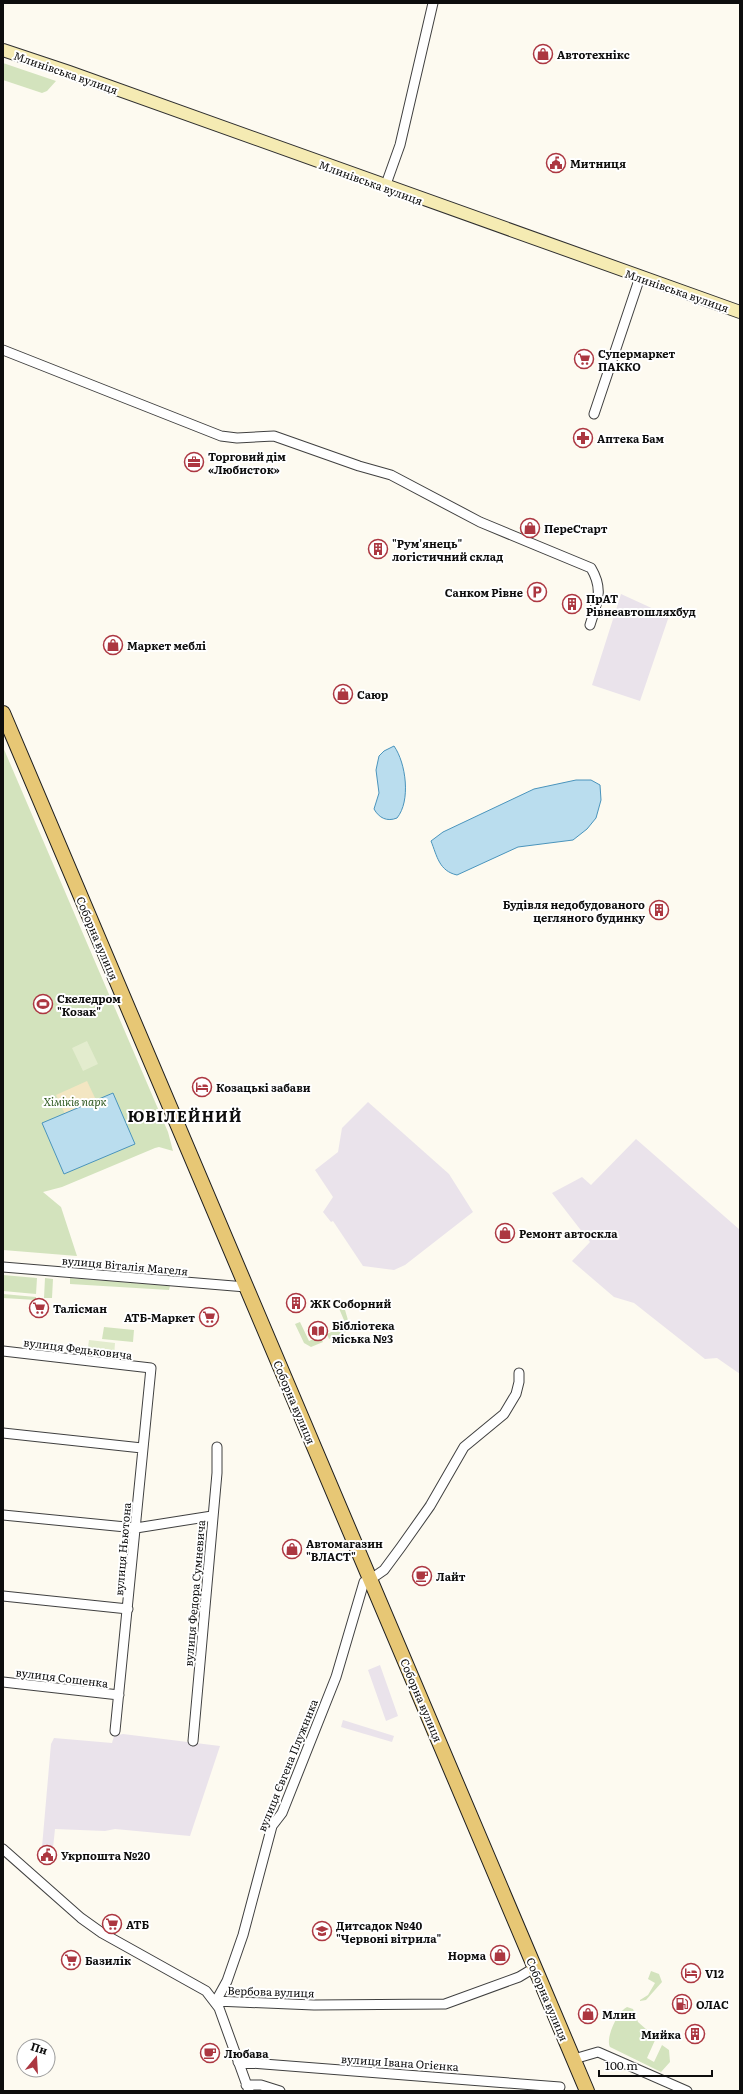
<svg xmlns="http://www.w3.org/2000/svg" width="743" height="2094" font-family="Literata,serif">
	<rect width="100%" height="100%" fill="#fdfaf0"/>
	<!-- industrial -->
	<path fill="#eae3eb" d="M 621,594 L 669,616 L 640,701 L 592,685 Z
		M 368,1102 L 449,1174 L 473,1212 L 405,1265 L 394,1270 L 363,1266 L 333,1221 L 331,1222 L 323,1212 L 333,1197 L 315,1170 L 338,1152 L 342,1128 Z
		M 636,1139 L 740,1230 L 740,1374 L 717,1358 L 705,1359 L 634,1303 L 614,1297 L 572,1261 L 590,1242 L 552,1193 L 582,1177 L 591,1185 Z
		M 380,1665 L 398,1716 L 386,1721 L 368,1670 Z
		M 343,1720 L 394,1736 L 392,1742 L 341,1727 Z
		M 123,1734 L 220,1746 L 190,1836 L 115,1829 L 105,1831 L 55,1829 L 53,1848 L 42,1847 L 51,1744 L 54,1738 L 112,1743 L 114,1736 Z"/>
	<!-- green -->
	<path fill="#d3e3bd" d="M 3,63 L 56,81 L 47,91 L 42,93 L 3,80 Z
		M 3,747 L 168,1132 L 173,1151 L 159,1147 L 155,1148 L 62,1187 L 43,1192 L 61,1207 L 77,1256 L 3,1250 Z
		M 3,1275 L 37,1278 L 36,1294 L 3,1291 Z
		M 45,1278 L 53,1279 L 52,1298 L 44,1298 Z
		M 70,1278 L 170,1286 L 169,1290 L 70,1284 Z
		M 3,1294 L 36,1297 L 36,1300 L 3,1298 Z
		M 343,1303 L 350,1327 L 348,1331 L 329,1339 L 327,1334 L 346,1325 L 338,1306 Z
		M 300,1322 L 309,1341 L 320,1336 L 323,1342 L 311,1347 L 304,1343 L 295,1324 Z
		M 104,1327 L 134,1330 L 133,1342 L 102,1339 Z
		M 651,1971 L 659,1974 L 662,1982 L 646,2000 L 640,2001 L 640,2000 L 648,1995 L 655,1983 L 648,1979 Z
		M 627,2007 L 633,2009 L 638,2022 L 656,2038 L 647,2058 L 654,2062 L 662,2045 L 669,2050 L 670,2062 L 661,2072 L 610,2047 C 605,2038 618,2011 627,2007 Z"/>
	<!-- sand -->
	<path fill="#f3e6c2" d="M 87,1081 L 96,1100 L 65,1114 L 56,1095 Z"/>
	<!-- pitch -->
	<path fill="#e3ecce" d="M34 1004a9 9 0 1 1 18 0a9 9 0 1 1-18 0Z
		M 87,1041 L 98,1064 L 83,1071 L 72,1048 Z
		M 89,1340 L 115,1343 L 114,1357 L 87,1355 Z"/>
	<!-- water -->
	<path fill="#baddee" stroke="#4a94bc" d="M 394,746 C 406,763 411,801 397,818 C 387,822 379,818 374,809 L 379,793 L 376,770 L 379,756 L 384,751 Z
		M 576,780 L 591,780 L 600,785 L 601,800 L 596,818 L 587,829 L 573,840 L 518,847 L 457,875 C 439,871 437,856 431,841 L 443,832 L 534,789 Z
		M 113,1093 L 135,1144 L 64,1174 L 42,1123 Z"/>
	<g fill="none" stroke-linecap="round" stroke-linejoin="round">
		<defs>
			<path id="minor" d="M 385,187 L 400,145 L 433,3
				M 3,350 L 221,436 L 237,438 L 274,436 L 359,466 L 391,475 L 480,522 L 591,568 C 604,590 597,602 590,625
				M 594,414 L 640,277
				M 3,1267 L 246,1287
				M 3,1351 L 151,1368 L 115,1731
				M 3,1433 L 142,1448
				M 3,1515 L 136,1528 L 212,1516
				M 371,1579 L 384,1570 L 401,1547 L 430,1506 L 464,1447 L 504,1414 L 516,1394 L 519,1382 L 519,1373
				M 3,1596 L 128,1609
				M 3,1682 L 119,1695
				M 193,1741 L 217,1473 L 217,1447
				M 3,1849 L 81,1918 L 102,1933 L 206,1991 L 219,2008 L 249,2091
				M 216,2001 L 227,1981 L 243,1935 L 272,1826 L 282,1813 L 336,1677 L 364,1582
				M 216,2001 L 314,2005 L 445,2004 L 519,1977 L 534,1968
				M 574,2059 L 598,2052 L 687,2091
				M 238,2062 L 560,2087
				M 246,2085 L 261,2085 L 280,2091"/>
			<path id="secondary" d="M 3,50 L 69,72 L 740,312"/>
			<path id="primary" d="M 3,713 L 587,2091"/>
		</defs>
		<!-- minor casing -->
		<use href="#minor" stroke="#404040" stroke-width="11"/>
		<!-- secondary casing -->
		<use href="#secondary" stroke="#2f2f2f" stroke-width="14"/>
		<!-- primary casing -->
		<use href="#primary" stroke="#1e1e1e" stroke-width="16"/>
		<!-- minor -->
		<use href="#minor" stroke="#fff" stroke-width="9"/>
		<!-- secondary -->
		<use href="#secondary" stroke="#f5ebb3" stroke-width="12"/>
		<!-- primary -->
		<use href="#primary" stroke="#e7c775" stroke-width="14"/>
	</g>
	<!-- icons -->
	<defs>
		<symbol id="shop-ring" viewBox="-11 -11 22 22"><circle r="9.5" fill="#fff" stroke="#ac3741" stroke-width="1.5"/><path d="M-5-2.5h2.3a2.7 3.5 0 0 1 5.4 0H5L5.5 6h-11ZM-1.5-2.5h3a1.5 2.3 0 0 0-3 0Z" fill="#ac3741"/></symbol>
		<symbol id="civic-ring" viewBox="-11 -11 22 22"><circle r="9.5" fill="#fff" stroke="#ac3741" stroke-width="1.5"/><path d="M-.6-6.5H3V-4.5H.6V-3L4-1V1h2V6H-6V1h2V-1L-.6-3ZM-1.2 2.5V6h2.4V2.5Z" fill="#ac3741"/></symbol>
		<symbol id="supermarket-ring" viewBox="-11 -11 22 22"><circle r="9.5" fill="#fff" stroke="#ac3741" stroke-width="1.5"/><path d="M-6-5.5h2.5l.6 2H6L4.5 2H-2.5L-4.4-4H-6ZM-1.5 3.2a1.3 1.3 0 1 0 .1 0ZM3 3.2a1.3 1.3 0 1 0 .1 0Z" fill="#ac3741"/></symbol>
		<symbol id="pharmacy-ring" viewBox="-11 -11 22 22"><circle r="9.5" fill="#fff" stroke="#ac3741" stroke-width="1.5"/><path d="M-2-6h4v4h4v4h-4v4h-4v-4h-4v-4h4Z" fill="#ac3741"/></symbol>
		<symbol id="office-ring" viewBox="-11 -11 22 22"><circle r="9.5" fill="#fff" stroke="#ac3741" stroke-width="1.5"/><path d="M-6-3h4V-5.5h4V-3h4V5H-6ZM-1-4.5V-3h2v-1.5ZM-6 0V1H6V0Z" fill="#ac3741"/></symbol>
		<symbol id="building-ring" viewBox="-11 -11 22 22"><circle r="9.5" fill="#fff" stroke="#ac3741" stroke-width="1.5"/><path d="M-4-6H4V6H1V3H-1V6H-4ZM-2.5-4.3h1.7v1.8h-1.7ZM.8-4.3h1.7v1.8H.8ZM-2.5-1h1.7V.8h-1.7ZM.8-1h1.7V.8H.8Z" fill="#ac3741"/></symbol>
		<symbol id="parking-ring" viewBox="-11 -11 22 22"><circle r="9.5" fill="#fff" stroke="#ac3741" stroke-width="1.5"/><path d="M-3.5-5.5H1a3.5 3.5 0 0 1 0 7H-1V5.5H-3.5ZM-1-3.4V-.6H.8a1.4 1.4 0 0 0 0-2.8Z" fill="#ac3741"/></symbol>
		<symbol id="stadium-ring" viewBox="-11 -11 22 22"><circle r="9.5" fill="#fff" stroke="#ac3741" stroke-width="1.5"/><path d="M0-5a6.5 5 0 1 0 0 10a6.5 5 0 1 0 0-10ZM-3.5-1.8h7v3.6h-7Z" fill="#ac3741"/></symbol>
		<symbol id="hotel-ring" viewBox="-11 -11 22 22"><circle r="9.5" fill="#fff" stroke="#ac3741" stroke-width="1.5"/><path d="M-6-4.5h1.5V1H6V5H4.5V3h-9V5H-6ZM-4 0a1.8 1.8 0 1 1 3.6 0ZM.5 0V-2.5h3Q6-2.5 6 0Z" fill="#ac3741"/></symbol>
		<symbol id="library-ring" viewBox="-11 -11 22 22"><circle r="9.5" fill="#fff" stroke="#ac3741" stroke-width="1.5"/><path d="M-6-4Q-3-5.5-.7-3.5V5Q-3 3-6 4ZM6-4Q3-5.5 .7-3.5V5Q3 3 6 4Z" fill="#ac3741"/></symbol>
		<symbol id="cafe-ring" viewBox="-11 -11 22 22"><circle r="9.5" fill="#fff" stroke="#ac3741" stroke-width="1.5"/><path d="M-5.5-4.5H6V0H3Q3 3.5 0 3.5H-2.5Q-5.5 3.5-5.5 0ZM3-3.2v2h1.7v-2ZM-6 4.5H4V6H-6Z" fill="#ac3741"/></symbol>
		<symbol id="school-ring" viewBox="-11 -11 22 22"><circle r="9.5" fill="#fff" stroke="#ac3741" stroke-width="1.5"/><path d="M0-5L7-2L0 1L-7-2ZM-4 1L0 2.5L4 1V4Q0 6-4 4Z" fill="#ac3741"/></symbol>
		<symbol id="fuel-ring" viewBox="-11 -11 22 22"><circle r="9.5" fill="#fff" stroke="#ac3741" stroke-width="1.5"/><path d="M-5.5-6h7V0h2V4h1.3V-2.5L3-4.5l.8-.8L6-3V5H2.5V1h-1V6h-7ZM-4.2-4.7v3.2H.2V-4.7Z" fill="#ac3741"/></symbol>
	</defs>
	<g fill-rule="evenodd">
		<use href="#shop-ring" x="532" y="43" width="22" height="22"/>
		<use href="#civic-ring" x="545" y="152" width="22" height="22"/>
		<use href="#supermarket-ring" x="573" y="348" width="22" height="22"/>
		<use href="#pharmacy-ring" x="572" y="427" width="22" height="22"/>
		<use href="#office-ring" x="183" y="451" width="22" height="22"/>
		<use href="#shop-ring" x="519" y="517" width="22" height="22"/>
		<use href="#building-ring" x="367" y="538" width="22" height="22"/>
		<use href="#parking-ring" x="526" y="581" width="22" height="22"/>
		<use href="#building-ring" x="561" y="593" width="22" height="22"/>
		<use href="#shop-ring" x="102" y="634" width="22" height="22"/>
		<use href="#shop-ring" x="332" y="683" width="22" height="22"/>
		<use href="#building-ring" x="648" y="899" width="22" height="22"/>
		<use href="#stadium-ring" x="32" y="993" width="22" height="22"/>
		<use href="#hotel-ring" x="191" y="1076" width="22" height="22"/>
		<use href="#shop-ring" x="494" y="1222" width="22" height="22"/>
		<use href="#building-ring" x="285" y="1292" width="22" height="22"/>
		<use href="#supermarket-ring" x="28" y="1297" width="22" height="22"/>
		<use href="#supermarket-ring" x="198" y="1306" width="22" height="22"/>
		<use href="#library-ring" x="307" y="1320" width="22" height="22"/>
		<use href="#shop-ring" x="281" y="1538" width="22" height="22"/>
		<use href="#cafe-ring" x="411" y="1565" width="22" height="22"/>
		<use href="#civic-ring" x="36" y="1844" width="22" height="22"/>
		<use href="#supermarket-ring" x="101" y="1913" width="22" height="22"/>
		<use href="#school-ring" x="311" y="1920" width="22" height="22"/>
		<use href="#shop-ring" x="489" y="1944" width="22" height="22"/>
		<use href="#supermarket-ring" x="60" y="1949" width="22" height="22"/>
		<use href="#hotel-ring" x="680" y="1962" width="22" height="22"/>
		<use href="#fuel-ring" x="671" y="1993" width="22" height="22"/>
		<use href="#shop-ring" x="577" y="2003" width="22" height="22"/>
		<use href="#building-ring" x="684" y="2023" width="22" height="22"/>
		<use href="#cafe-ring" x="199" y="2042" width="22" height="22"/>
	</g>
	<g text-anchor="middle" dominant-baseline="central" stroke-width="4" stroke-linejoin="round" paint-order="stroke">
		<!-- poi labels -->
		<g font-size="11" font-weight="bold" fill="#0d0d0d" stroke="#fff" text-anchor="start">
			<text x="557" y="54">Автотехнікс</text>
			<text x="570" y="163">Митниця</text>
			<text x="598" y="353">Супермаркет<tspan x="598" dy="13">ПАККО</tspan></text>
			<text x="597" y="438">Аптека Бам</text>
			<text x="208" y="456">Торговий дім<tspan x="208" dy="13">«Любисток»</tspan></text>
			<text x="544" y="528">ПереСтарт</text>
			<text x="392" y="543">"Рум'янець"<tspan x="392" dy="13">логістичний склад</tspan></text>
			<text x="523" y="592" text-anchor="end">Санком Рівне</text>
			<text x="586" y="598">ПрАТ<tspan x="586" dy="13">Рівнеавтошляхбуд</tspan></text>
			<text x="127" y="645">Маркет меблі</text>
			<text x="357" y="694">Саюр</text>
			<text x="645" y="904" text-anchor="end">Будівля недобудованого<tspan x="645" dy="13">цегляного будинку</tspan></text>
			<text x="57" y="998">Скеледром<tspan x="57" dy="13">"Козак"</tspan></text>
			<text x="216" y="1087">Козацькі забави</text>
			<text x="519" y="1233">Ремонт автоскла</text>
			<text x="310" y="1303">ЖК Соборний</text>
			<text x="53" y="1308">Талісман</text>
			<text x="195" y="1317" text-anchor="end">АТБ-Маркет</text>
			<text x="332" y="1325">Бібліотека<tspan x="332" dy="13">міська №3</tspan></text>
			<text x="306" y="1543">Автомагазин<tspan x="306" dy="13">"ВЛАСТ"</tspan></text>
			<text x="436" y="1576">Лайт</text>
			<text x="61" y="1855">Укрпошта №20</text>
			<text x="126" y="1924">АТБ</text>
			<text x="336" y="1925">Дитсадок №40<tspan x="336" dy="13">"Червоні вітрила"</tspan></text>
			<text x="486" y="1955" text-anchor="end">Норма</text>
			<text x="85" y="1960">Базилік</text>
			<text x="705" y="1973">V12</text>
			<text x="696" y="2004">ОЛАС</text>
			<text x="602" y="2014">Млин</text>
			<text x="681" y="2034" text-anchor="end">Мийка</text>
			<text x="224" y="2053">Любава</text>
		</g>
		<!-- street labels -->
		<g font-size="11" fill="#0d0d0d" stroke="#fff">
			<text transform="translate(66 72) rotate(19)">Млинівська вулиця</text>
			<text transform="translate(371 182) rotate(20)">Млинівська вулиця</text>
			<text transform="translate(677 290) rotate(19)">Млинівська вулиця</text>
			<text transform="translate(98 938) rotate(67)">Соборна вулиця</text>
			<text transform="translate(125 1265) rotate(5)">вулиця Віталія Магеля</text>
			<text transform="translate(78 1348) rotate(7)">вулиця Федьковича</text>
			<text transform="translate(295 1402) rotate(67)">Соборна вулиця</text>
			<text transform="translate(122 1549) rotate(-85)">вулиця Ньютона</text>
			<text transform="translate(194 1593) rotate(-85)">вулиця Федора Сумневича</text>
			<text transform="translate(62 1677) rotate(7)">вулиця Сошенка</text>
			<text transform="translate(422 1700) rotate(67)">Соборна вулиця</text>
			<text transform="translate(287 1765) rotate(-68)">вулиця Євгена Плужника</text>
			<text transform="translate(271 1991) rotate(2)">Вербова вулиця</text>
			<text transform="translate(548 1999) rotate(67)">Соборна вулиця</text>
			<text transform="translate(400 2062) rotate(4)">вулиця Івана Огієнка</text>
		</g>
		<!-- park labels -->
		<g font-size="11" font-style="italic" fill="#345d26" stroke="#fff">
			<text x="75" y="1101">Хіміків парк</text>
		</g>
		<!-- district labels -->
		<g font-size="15" font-weight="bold" letter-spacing="1" fill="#0d0d0d" stroke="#fff">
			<text x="185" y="1115">ЮВІЛЕЙНИЙ</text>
		</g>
	</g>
	<!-- border -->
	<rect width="743" height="2094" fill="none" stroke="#0d0d0d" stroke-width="8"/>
	<!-- north arrow -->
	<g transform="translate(36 2058) rotate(18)"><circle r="19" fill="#ffffff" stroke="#9e9e9e"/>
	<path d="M0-3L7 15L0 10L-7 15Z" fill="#ac3741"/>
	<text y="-6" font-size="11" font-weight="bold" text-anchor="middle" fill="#0d0d0d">Пн</text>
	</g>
	<!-- scale -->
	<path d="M599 2070v6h113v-6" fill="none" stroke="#0d0d0d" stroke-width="2"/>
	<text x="605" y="2070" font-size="12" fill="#0d0d0d" stroke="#ffffff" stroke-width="3" paint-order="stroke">100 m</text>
</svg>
